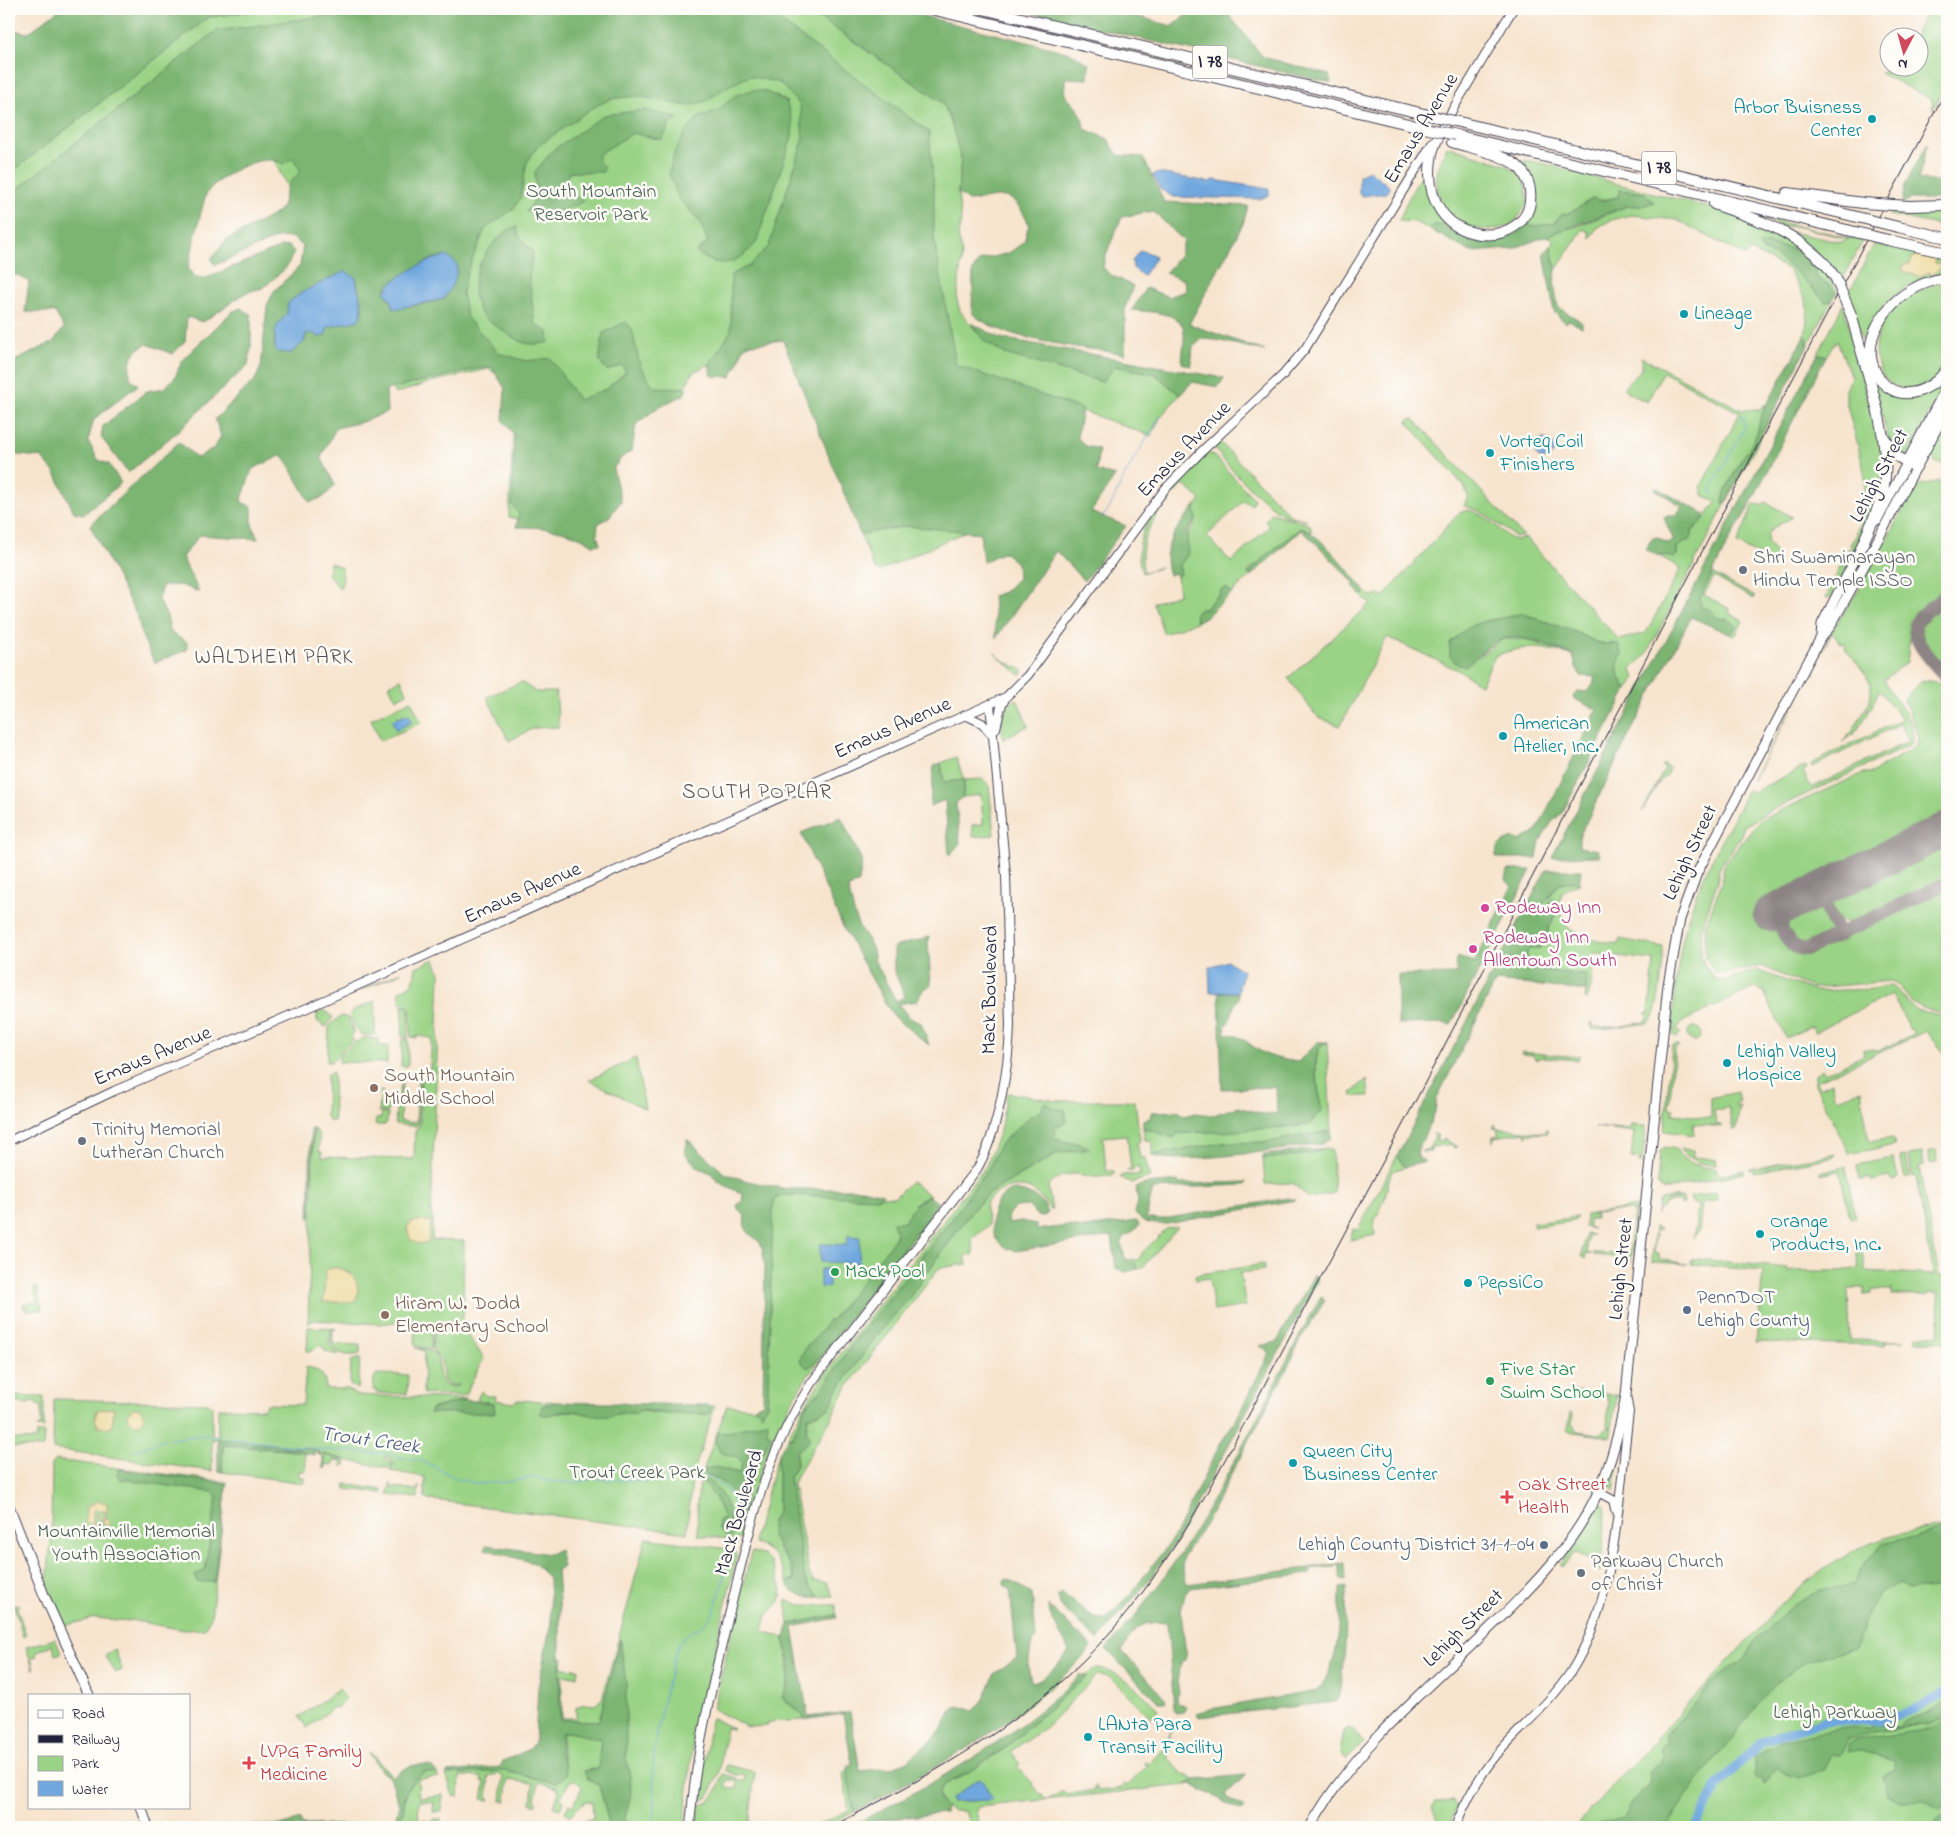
<svg xmlns="http://www.w3.org/2000/svg" width="1956" height="1836" font-family="'Indie Flower',sans-serif">
	<rect width="100%" height="100%" fill="#fdfcf7"/>
	<filter id="ink" filterUnits="userSpaceOnUse"><feTurbulence type="fractalNoise" baseFrequency=".02" numOctaves="2"/><feDisplacementMap in="SourceGraphic" scale="10" xChannelSelector="R" yChannelSelector="G"/><feConvolveMatrix kernelMatrix="1 2 1 2 8 2 1 2 1" color-interpolation-filters="sRGB"/></filter>
	<filter id="wash" filterUnits="userSpaceOnUse"><feTurbulence type="fractalNoise" baseFrequency=".0096" numOctaves="4" result="noise"/><feDisplacementMap in="SourceGraphic" scale="20" xChannelSelector="R" yChannelSelector="G"/><feGaussianBlur stdDeviation="1.12" result="paint"/><feColorMatrix in="noise" values="0 0 0 0 0 0 0 0 0 0 0 0 0 0 0 0 0 1.4 0 .05"/><feComposite in="paint" operator="in"/></filter>
	<g filter="url(#wash)">
		<rect width="100%" height="100%" fill="#f7e4ce"/>
		<!-- green -->
		<path fill="#9ad385" stroke="#5e7a60" d="M 264,9 L 762,9 L 771,14 L 764,9 L 807,9 L 943,103 L 952,125 L 961,159 L 958,193 L 961,221 L 958,235 L 962,254 L 957,300 L 960,311 L 984,341 L 1155,374 L 1180,395 L 1161,416 L 1151,436 L 956,365 L 789,326 L 693,372 L 684,388 L 665,401 L 619,424 L 574,534 L 509,517 L 514,418 L 518,390 L 489,369 L 434,381 L 395,394 L 242,99 L 216,31 L 9,196 L 9,174 L 209,17 Z
			M 1929,9 L 1947,9 L 1947,83 L 1933,109 L 1932,100 L 1880,73 L 1888,71 L 1895,75 L 1899,68 L 1918,68 L 1918,38 L 1914,37 Z
			M 1447,146 L 1506,165 L 1524,178 L 1528,202 C 1524,208 1518,220 1512,224 C 1477,241 1433,216 1437,175 C 1438,164 1443,156 1447,146 Z
			M 1525,160 C 1560,166 1594,178 1629,187 C 1675,199 1724,209 1768,228 C 1797,241 1822,264 1837,291 L 1836,294 L 1828,284 L 1817,278 C 1812,248 1792,249 1767,244 L 1761,249 C 1791,263 1803,279 1825,302 L 1832,301 L 1807,347 L 1808,339 L 1805,336 L 1808,310 L 1804,297 L 1788,269 L 1751,251 L 1746,256 L 1677,220 L 1632,215 L 1611,220 L 1597,228 L 1590,238 L 1589,232 L 1583,229 L 1556,270 L 1551,246 L 1554,242 L 1552,238 L 1545,235 L 1578,226 L 1627,206 L 1642,206 L 1644,193 L 1620,190 L 1618,197 L 1585,203 L 1574,211 L 1561,215 L 1553,224 L 1533,226 L 1529,224 C 1500,256 1463,236 1430,226 L 1427,228 L 1415,222 L 1399,221 C 1405,204 1413,189 1423,173 L 1427,172 L 1441,215 L 1497,238 C 1533,227 1550,197 1523,165 Z
			M 1892,209 L 1947,209 L 1947,227 L 1889,215 Z
			M 1758,217 L 1863,241 L 1841,282 L 1791,232 L 1841,242 L 1849,239 L 1795,226 L 1783,227 Z
			M 1874,244 L 1919,254 L 1912,258 L 1910,264 L 1903,271 C 1914,277 1919,276 1931,272 L 1931,276 L 1938,269 L 1934,259 L 1939,257 L 1947,259 L 1947,272 C 1902,284 1874,302 1866,351 L 1848,295 Z
			M 1947,280 L 1947,365 C 1942,370 1937,378 1932,382 C 1928,385 1921,386 1917,387 C 1881,397 1869,356 1880,328 C 1891,302 1922,288 1947,280 Z
			M 1843,304 L 1880,445 L 1882,476 L 1871,517 L 1831,599 L 1826,598 L 1848,549 L 1852,549 L 1850,544 L 1858,533 L 1856,532 L 1863,516 C 1861,503 1866,492 1865,478 C 1861,452 1852,426 1846,401 L 1846,390 L 1851,377 L 1837,340 L 1826,356 L 1818,354 Z
			M 1641,357 L 1742,410 L 1759,409 L 1766,404 C 1759,419 1759,435 1750,449 C 1739,466 1727,482 1723,502 L 1726,503 L 1646,655 L 1631,669 L 1635,677 L 1627,690 L 1617,670 L 1613,643 L 1600,644 L 1578,633 L 1521,613 C 1504,620 1487,618 1472,626 C 1464,629 1457,638 1450,642 L 1478,657 L 1503,639 L 1525,639 L 1573,655 C 1539,647 1528,644 1495,656 L 1481,685 L 1462,672 L 1387,637 L 1340,726 L 1319,718 L 1314,713 L 1288,678 L 1370,604 L 1362,596 L 1366,592 L 1370,596 L 1385,595 L 1461,511 C 1478,506 1498,528 1510,538 L 1515,540 L 1526,538 L 1619,640 L 1646,633 L 1681,568 L 1659,556 L 1677,555 L 1677,547 C 1683,544 1714,508 1716,502 L 1703,495 L 1701,486 L 1740,413 L 1663,372 L 1647,402 L 1627,392 L 1624,388 C 1631,377 1647,371 1641,357 Z
			M 1872,373 L 1890,394 L 1914,398 L 1923,396 L 1940,385 L 1947,373 L 1947,379 L 1908,455 L 1903,457 L 1888,439 Z
			M 1947,418 L 1947,465 L 1935,462 L 1931,454 L 1931,449 Z
			M 1409,419 L 1414,419 L 1523,536 L 1516,537 L 1480,511 L 1464,506 L 1468,496 L 1464,486 L 1408,423 Z
			M 1220,442 L 1291,516 L 1307,520 C 1299,519 1291,518 1284,515 C 1270,508 1219,461 1215,447 Z
			M 1208,453 L 1213,455 L 1254,499 L 1252,505 L 1243,501 L 1207,536 L 1231,562 L 1269,527 L 1265,520 L 1272,513 L 1310,525 L 1312,532 L 1302,527 L 1249,571 L 1248,574 L 1252,575 L 1232,593 L 1226,588 L 1195,618 L 1196,622 L 1164,634 L 1153,603 L 1179,594 L 1177,577 L 1181,572 L 1179,566 L 1188,546 C 1183,532 1194,531 1196,519 C 1196,515 1195,510 1195,506 L 1201,500 L 1183,484 C 1160,509 1135,535 1144,572 L 1162,567 L 1142,573 C 1126,525 1177,482 1208,453 Z
			M 1947,480 L 1947,590 L 1912,620 L 1907,662 L 1884,680 C 1892,699 1920,722 1911,745 L 1772,810 L 1744,826 L 1740,838 L 1719,868 L 1717,883 L 1701,930 L 1701,954 L 1704,964 L 1716,980 L 1723,981 L 1756,970 L 1814,991 L 1873,989 L 1890,985 L 1896,988 L 1915,1010 L 1947,1016 L 1947,1062 L 1946,1055 L 1926,1031 L 1817,1081 L 1820,1088 L 1832,1082 L 1833,1094 L 1837,1099 L 1861,1090 L 1869,1142 L 1893,1138 L 1895,1145 L 1849,1154 L 1815,1084 L 1815,1074 L 1822,1069 L 1824,1074 L 1864,1055 L 1863,1051 L 1865,1049 L 1878,1051 L 1914,1034 L 1912,1029 L 1910,1030 L 1892,994 L 1815,1032 L 1812,1026 L 1786,1038 L 1763,990 L 1759,991 L 1756,987 L 1684,1021 L 1677,1030 L 1681,1033 L 1677,1037 L 1673,1035 L 1674,1023 L 1672,1032 L 1671,1029 C 1675,990 1678,948 1691,909 C 1705,868 1729,829 1748,790 L 1753,792 L 1806,766 L 1807,769 L 1803,771 L 1811,788 L 1909,741 L 1900,724 L 1812,767 L 1811,764 L 1902,719 L 1879,690 L 1870,710 L 1866,708 C 1881,684 1859,667 1845,648 L 1846,644 L 1841,643 L 1832,633 L 1804,684 L 1834,627 L 1866,579 L 1913,490 L 1919,485 Z
			M 1765,502 L 1792,517 C 1783,524 1774,524 1767,535 L 1768,543 L 1776,553 L 1773,562 L 1737,544 L 1754,504 L 1763,505 Z
			M 907,526 L 969,530 L 879,571 L 875,569 L 860,534 Z
			M 330,562 L 342,568 L 343,579 L 340,589 L 328,574 Z
			M 1712,573 L 1755,597 L 1754,599 L 1714,577 L 1704,595 L 1730,609 L 1729,613 L 1743,621 L 1735,636 L 1731,635 L 1735,625 L 1727,619 L 1717,618 L 1711,610 L 1700,607 L 1699,598 Z
			M 1947,606 L 1947,670 L 1925,643 L 1919,632 C 1921,619 1934,607 1947,606 Z
			M 994,653 L 1004,661 L 1024,671 L 1020,675 Z
			M 401,679 L 407,693 L 396,699 L 389,685 Z
			M 1922,680 L 1947,684 L 1947,820 L 1767,907 C 1775,925 1782,955 1807,954 L 1947,887 L 1947,1013 C 1937,1011 1922,1010 1913,1003 C 1904,996 1903,985 1891,981 L 1812,988 L 1761,966 L 1725,973 L 1715,972 L 1705,957 L 1705,927 L 1721,884 L 1724,866 L 1731,856 L 1760,820 L 1863,773 L 1871,773 L 1917,746 L 1918,736 L 1904,699 Z
			M 521,682 L 536,692 L 556,692 L 559,727 L 534,728 L 509,741 L 487,697 Z
			M 1797,697 L 1797,699 L 1753,780 Z
			M 1017,699 L 1028,726 L 1003,739 C 1001,722 1000,707 1017,699 Z
			M 411,700 L 421,723 L 380,741 L 371,719 Z
			M 1865,709 L 1869,712 L 1856,732 L 1842,742 L 1852,732 Z
			M 956,757 L 964,780 L 982,779 L 989,785 L 994,835 L 973,837 L 972,825 L 983,824 L 981,795 L 963,797 L 964,780 L 944,782 L 941,763 Z
			M 1664,764 L 1669,768 L 1668,774 L 1658,784 L 1642,812 L 1665,768 L 1661,766 Z
			M 1947,839 L 1947,877 L 1862,918 L 1845,922 L 1835,916 L 1832,903 L 1837,895 Z
			M 1574,881 L 1579,883 C 1573,886 1565,888 1562,894 C 1555,906 1564,931 1578,933 L 1577,937 L 1580,937 L 1580,934 L 1583,935 L 1583,938 L 1618,944 L 1620,939 L 1663,947 C 1663,963 1660,1012 1649,1023 L 1593,1030 L 1591,1026 L 1592,1022 L 1594,1027 L 1617,1027 L 1645,1022 L 1649,1017 L 1645,1013 L 1649,1013 L 1654,960 L 1599,954 L 1594,952 L 1591,987 L 1587,1000 L 1585,999 L 1587,975 C 1567,973 1535,976 1526,955 L 1528,949 L 1548,938 L 1548,929 L 1556,915 L 1552,899 L 1546,907 L 1541,903 L 1548,899 L 1558,885 Z
			M 1816,904 L 1831,930 L 1825,936 L 1801,945 C 1792,940 1787,931 1788,921 L 1795,913 Z
			M 435,959 L 440,974 L 431,1216 L 433,1218 L 432,1240 L 464,1241 L 463,1320 L 471,1340 L 484,1358 L 465,1395 L 459,1396 L 424,1394 L 423,1392 L 424,1351 L 415,1348 C 451,1350 431,1369 445,1385 L 452,1387 L 459,1385 L 449,1385 L 444,1381 L 441,1360 L 432,1349 L 434,1331 L 439,1330 L 439,1328 L 434,1328 L 432,1331 L 431,1349 L 415,1346 L 416,1325 L 402,1321 L 380,1324 L 315,1320 L 308,1323 L 314,1129 L 319,1134 L 319,1151 L 322,1152 L 322,1157 L 414,1159 L 415,1132 L 420,1123 L 421,1079 L 429,1079 L 432,1038 L 417,1036 L 417,1038 L 411,1037 L 410,1008 L 401,1002 L 399,991 L 413,983 L 416,967 Z
			M 401,972 L 401,973 L 334,1002 Z
			M 375,1001 L 375,1034 C 360,1040 355,1029 350,1017 L 352,1011 Z
			M 401,1006 L 406,1006 L 409,1009 L 408,1038 L 402,1037 L 403,1010 Z
			M 324,1010 L 333,1017 L 326,1027 L 317,1021 L 317,1013 Z
			M 341,1016 L 348,1018 L 354,1033 L 351,1036 L 353,1040 L 331,1062 L 327,1062 L 329,1026 Z
			M1687 1034a7 7 0 1 1 14 0a7 7 0 1 1-14 0Z
			M 362,1038 L 379,1039 L 379,1046 L 388,1046 L 387,1063 L 339,1062 L 339,1057 L 355,1041 L 359,1042 Z
			M 408,1039 L 408,1064 L 406,1067 L 401,1066 L 402,1040 Z
			M 1327,1042 L 1331,1131 L 1267,1142 L 1222,1143 L 1152,1155 L 1152,1141 L 1145,1140 L 1143,1128 L 1177,1134 L 1309,1125 L 1321,1100 C 1317,1086 1310,1048 1327,1042 Z
			M 1676,1044 L 1680,1046 L 1675,1048 L 1669,1108 L 1674,1109 L 1673,1114 L 1711,1118 L 1711,1098 L 1737,1092 L 1739,1102 L 1736,1103 L 1736,1107 L 1740,1106 L 1736,1129 L 1733,1130 L 1728,1107 L 1714,1111 L 1717,1125 L 1722,1125 L 1722,1127 L 1693,1124 L 1694,1135 L 1664,1131 L 1672,1046 Z
			M 1522,1052 L 1578,1057 L 1580,1055 L 1578,1060 L 1542,1057 L 1535,1060 L 1533,1055 L 1521,1054 Z
			M 636,1058 L 645,1109 L 589,1080 Z
			M 333,1072 L 334,1121 L 329,1121 L 326,1116 L 327,1074 Z
			M 418,1078 L 420,1079 L 418,1123 L 416,1126 L 411,1126 L 411,1122 L 416,1122 Z
			M 1367,1079 L 1369,1096 L 1352,1096 L 1351,1093 Z
			M 402,1082 L 400,1121 L 409,1122 L 409,1126 L 395,1124 L 397,1100 Z
			M 381,1090 L 388,1101 L 388,1112 L 379,1112 Z
			M 1010,1093 L 1056,1101 L 1135,1101 L 1140,1141 L 1137,1143 L 1140,1158 L 1145,1158 L 1150,1177 L 1131,1183 L 1120,1177 L 1123,1175 L 1140,1175 L 1139,1167 L 1133,1169 L 1133,1171 L 1127,1171 L 1131,1168 L 1127,1135 L 1103,1137 L 1106,1171 L 1114,1171 L 1114,1175 C 1107,1175 1100,1178 1094,1177 C 1075,1173 1063,1171 1048,1186 L 1052,1211 C 1046,1204 1039,1194 1030,1189 C 1018,1183 989,1190 986,1206 C 985,1211 988,1220 989,1225 L 972,1239 L 974,1255 L 965,1256 L 967,1264 L 939,1268 L 845,1390 L 830,1421 L 796,1476 L 793,1484 L 809,1573 L 813,1581 L 827,1583 L 833,1596 L 820,1597 L 809,1586 L 805,1579 L 789,1477 L 797,1464 L 796,1452 L 806,1432 L 808,1417 L 830,1408 L 835,1394 L 875,1338 L 909,1298 L 971,1212 L 989,1193 L 1059,1153 L 1090,1149 C 1078,1139 1065,1146 1053,1137 L 1056,1128 L 1041,1111 L 1031,1116 L 1001,1143 L 989,1168 L 950,1221 L 851,1346 L 821,1391 L 807,1404 L 793,1437 L 787,1439 L 802,1410 L 823,1377 L 986,1166 L 1000,1131 L 1007,1094 Z
			M 382,1113 L 388,1114 L 387,1122 L 385,1125 L 375,1125 L 376,1119 L 381,1118 Z
			M 1495,1124 L 1496,1128 L 1544,1133 L 1547,1128 L 1547,1133 L 1528,1134 L 1527,1136 L 1525,1132 L 1494,1137 L 1493,1142 L 1493,1136 L 1498,1136 L 1498,1129 L 1493,1128 Z
			M 1631,1125 L 1646,1126 L 1642,1163 L 1639,1163 L 1640,1158 L 1631,1158 L 1634,1132 L 1595,1127 L 1630,1129 Z
			M 311,1128 L 313,1128 L 310,1218 L 309,1218 Z
			M 1433,1133 L 1438,1136 L 1436,1139 L 1442,1142 L 1444,1139 L 1458,1147 L 1453,1148 L 1452,1144 L 1431,1147 L 1431,1152 L 1422,1152 L 1423,1150 L 1428,1151 L 1435,1136 Z
			M 1664,1147 L 1676,1149 C 1686,1164 1698,1167 1716,1169 L 1719,1175 L 1744,1170 L 1744,1173 L 1662,1190 L 1657,1184 L 1660,1151 Z
			M 1328,1148 L 1332,1150 L 1334,1193 L 1309,1198 L 1292,1183 L 1265,1184 L 1263,1159 L 1264,1158 L 1310,1154 Z
			M 1681,1149 L 1693,1150 L 1693,1157 L 1715,1159 L 1716,1165 C 1702,1165 1690,1162 1681,1149 Z
			M 1936,1150 L 1937,1163 L 1930,1164 L 1928,1152 Z
			M 1922,1153 L 1924,1165 L 1919,1167 L 1939,1276 L 1947,1277 L 1947,1349 L 1942,1341 L 1916,1341 L 1916,1337 L 1939,1334 L 1938,1293 L 1929,1293 L 1929,1295 L 1892,1295 L 1892,1290 L 1871,1290 L 1871,1294 L 1864,1295 L 1864,1288 L 1848,1288 L 1850,1340 L 1904,1341 L 1886,1341 L 1885,1345 L 1756,1342 L 1763,1271 L 1691,1264 L 1691,1260 L 1699,1259 L 1787,1268 L 1787,1271 L 1840,1271 L 1859,1268 L 1855,1245 L 1860,1244 L 1866,1271 L 1934,1275 L 1916,1177 L 1912,1176 L 1909,1155 Z
			M 1836,1154 L 1834,1157 L 1754,1172 L 1749,1169 Z
			M 1397,1156 L 1405,1167 L 1393,1171 C 1386,1183 1388,1189 1384,1201 C 1378,1217 1372,1217 1375,1235 L 1350,1240 L 1353,1229 L 1358,1230 Z
			M 1906,1156 L 1910,1177 L 1905,1178 L 1900,1157 Z
			M 1893,1158 L 1898,1177 L 1896,1180 L 1891,1181 L 1890,1177 L 1871,1181 L 1870,1178 L 1859,1180 L 1857,1165 Z
			M 1846,1167 L 1855,1218 L 1850,1218 L 1840,1171 L 1820,1175 L 1820,1172 Z
			M 911,1181 L 930,1196 L 914,1204 L 931,1216 L 807,1377 C 772,1430 756,1478 741,1539 L 733,1540 L 698,1535 L 697,1502 L 701,1477 L 727,1405 L 755,1408 L 765,1405 L 773,1191 L 895,1197 Z
			M 1716,1192 L 1717,1201 L 1702,1202 L 1699,1231 L 1694,1238 L 1698,1205 L 1692,1203 L 1690,1197 Z
			M 1677,1197 L 1680,1198 L 1666,1201 L 1683,1198 L 1684,1204 L 1681,1205 L 1681,1201 L 1663,1204 L 1663,1208 L 1659,1208 L 1656,1215 L 1660,1200 Z
			M 1636,1207 L 1631,1263 L 1622,1262 L 1622,1258 L 1594,1255 L 1594,1253 L 1629,1254 L 1634,1212 L 1623,1210 L 1595,1214 L 1595,1219 L 1589,1219 L 1589,1227 L 1593,1229 L 1585,1227 L 1586,1215 Z
			M 1577,1217 L 1574,1221 L 1534,1227 L 1534,1223 Z
			M 1655,1226 L 1661,1230 L 1656,1230 L 1654,1253 L 1659,1254 L 1659,1259 L 1688,1264 L 1652,1262 Z
			M 1178,1227 L 1144,1266 L 1138,1269 L 1135,1263 L 1130,1264 L 1124,1259 L 1136,1260 L 1140,1258 L 1142,1253 L 1166,1229 Z
			M 1586,1234 L 1593,1235 L 1588,1236 L 1587,1253 L 1592,1254 L 1586,1254 L 1585,1259 L 1582,1256 Z
			M 1264,1264 L 1264,1270 L 1240,1273 L 1246,1306 L 1214,1311 L 1209,1278 L 1196,1280 L 1195,1275 Z
			M 37,1287 L 42,1310 L 25,1310 L 23,1304 L 37,1302 L 34,1288 Z
			M 308,1327 L 331,1328 L 329,1345 L 339,1355 L 326,1352 L 321,1345 L 309,1352 L 307,1351 Z
			M 332,1328 L 337,1329 L 333,1330 L 333,1344 L 360,1345 L 360,1354 C 350,1357 336,1355 331,1344 Z
			M 360,1358 L 358,1389 L 350,1385 L 351,1361 Z
			M 306,1367 C 319,1368 326,1376 326,1389 L 348,1389 L 356,1395 L 466,1399 L 431,1409 L 494,1403 L 477,1400 L 481,1391 L 486,1396 L 496,1396 L 495,1400 L 513,1403 L 516,1400 L 541,1401 L 545,1404 L 546,1401 L 556,1402 L 557,1414 C 573,1406 584,1416 600,1416 C 613,1416 622,1410 636,1414 L 641,1410 L 653,1413 L 685,1412 L 706,1415 L 711,1410 L 710,1406 L 715,1406 L 692,1477 L 687,1533 L 425,1499 L 425,1477 L 390,1471 L 395,1462 L 386,1456 L 385,1460 L 393,1463 L 390,1468 L 350,1461 L 317,1452 L 317,1450 L 212,1439 L 212,1471 L 53,1449 L 54,1399 L 208,1403 L 212,1406 L 212,1434 L 215,1436 L 218,1435 L 218,1408 L 264,1409 L 266,1404 L 303,1405 Z
			M 377,1374 L 408,1375 L 407,1394 L 376,1393 L 376,1390 L 373,1390 L 374,1378 Z
			M 1571,1391 L 1617,1395 L 1612,1427 L 1607,1426 L 1609,1398 Z
			M 9,1396 L 44,1397 L 44,1428 L 37,1427 L 41,1426 L 41,1406 L 37,1405 L 36,1402 L 30,1401 L 29,1404 L 9,1402 Z
			M 1571,1412 L 1573,1413 L 1572,1423 L 1577,1431 L 1600,1434 L 1607,1428 L 1612,1428 L 1610,1437 L 1567,1431 Z
			M 37,1433 L 44,1433 L 43,1448 L 9,1447 L 9,1439 L 36,1440 Z
			M 223,1445 L 305,1452 L 306,1471 L 299,1471 L 299,1477 L 304,1477 L 304,1483 L 222,1472 Z
			M 1620,1450 L 1614,1491 L 1609,1484 Z
			M 316,1453 L 345,1460 L 346,1464 L 342,1466 L 342,1461 L 334,1460 L 333,1465 L 327,1464 L 325,1469 L 325,1457 L 323,1469 L 323,1457 Z
			M 778,1455 L 778,1510 L 772,1522 L 779,1550 L 791,1567 L 795,1580 L 787,1582 C 780,1562 776,1551 755,1544 L 754,1539 Z
			M 56,1460 L 227,1482 L 211,1617 L 204,1629 L 184,1630 L 130,1620 L 128,1621 L 95,1618 L 64,1626 L 47,1583 L 51,1539 L 52,1464 Z
			M 391,1483 L 391,1487 L 417,1490 L 419,1486 L 418,1498 L 388,1495 Z
			M 345,1484 L 383,1490 L 382,1493 L 346,1489 Z
			M 1600,1504 L 1605,1505 L 1606,1516 L 1604,1516 L 1606,1518 L 1600,1573 L 1589,1558 L 1575,1553 L 1562,1567 L 1561,1564 L 1585,1530 Z
			M 1947,1528 L 1947,1827 L 1575,1827 L 1779,1606 C 1824,1562 1882,1528 1947,1528 Z
			M 646,1538 L 729,1549 L 735,1551 L 737,1555 L 692,1749 L 684,1827 L 621,1827 L 621,1641 L 599,1721 L 560,1721 L 560,1658 L 563,1658 L 562,1668 L 578,1669 L 577,1676 L 562,1676 L 562,1718 L 576,1718 L 576,1707 L 584,1704 L 595,1705 L 602,1699 Z
			M 753,1552 L 763,1554 L 771,1562 L 782,1589 L 780,1602 L 767,1615 L 763,1631 L 783,1637 C 789,1659 793,1678 782,1698 L 803,1715 L 804,1720 L 768,1722 L 768,1726 L 747,1727 L 713,1709 L 751,1553 Z
			M 786,1599 L 800,1605 L 836,1605 L 836,1615 L 789,1624 Z
			M 19,1604 L 17,1608 L 26,1635 L 23,1637 L 14,1605 Z
			M 55,1639 L 62,1653 L 55,1655 L 52,1644 L 50,1647 L 37,1651 L 36,1657 L 31,1658 L 34,1669 L 33,1669 L 26,1647 Z
			M 115,1650 L 122,1670 L 116,1673 L 105,1657 L 106,1654 Z
			M 1099,1668 C 1123,1672 1142,1694 1159,1710 L 1151,1718 L 1110,1677 L 1097,1675 L 1046,1727 L 1011,1751 L 1020,1764 L 1017,1767 L 1033,1783 L 1032,1785 L 1047,1800 L 1063,1791 L 1065,1794 L 1094,1791 L 1094,1787 L 1096,1787 L 1097,1791 L 1122,1788 L 1124,1783 L 1127,1786 L 1147,1766 L 1144,1764 L 1145,1762 L 1148,1764 L 1168,1745 L 1166,1742 L 1175,1726 L 1170,1733 L 1168,1758 L 1181,1772 L 1194,1780 L 1186,1785 L 978,1807 L 976,1811 L 980,1827 L 970,1827 L 965,1811 L 953,1811 L 941,1805 L 939,1793 L 943,1785 L 964,1775 L 1005,1748 L 1092,1671 Z
			M 339,1689 L 346,1699 L 337,1708 L 334,1707 L 307,1728 L 299,1717 Z
			M 713,1718 L 733,1729 L 726,1728 L 719,1773 L 708,1798 L 698,1801 L 711,1720 Z
			M 1348,1728 L 1354,1730 L 1364,1742 L 1346,1759 L 1340,1753 L 1344,1731 Z
			M 562,1732 C 576,1732 588,1737 601,1739 L 598,1769 L 586,1770 L 587,1778 L 599,1785 L 610,1827 L 578,1827 L 576,1824 L 593,1818 L 592,1802 L 586,1801 L 569,1816 L 565,1812 L 569,1804 L 573,1806 L 582,1787 L 575,1780 L 570,1781 L 560,1799 L 564,1801 L 560,1809 L 553,1807 L 559,1792 L 557,1788 L 539,1782 L 535,1798 L 537,1804 L 531,1804 L 533,1783 L 508,1780 L 506,1801 L 501,1801 L 503,1777 L 499,1774 L 489,1776 L 487,1797 L 490,1800 L 482,1799 L 485,1782 L 482,1781 L 482,1777 L 460,1776 L 459,1797 L 453,1796 L 446,1774 L 505,1771 L 556,1783 L 565,1765 C 558,1751 565,1746 562,1732 Z
			M 727,1765 L 755,1772 L 749,1826 L 698,1826 L 698,1805 C 715,1805 718,1786 723,1774 L 737,1778 L 737,1780 L 727,1780 L 725,1785 L 728,1789 L 737,1789 L 737,1781 L 745,1781 L 745,1774 L 736,1775 L 725,1770 Z
			M 847,1769 L 854,1812 L 826,1827 L 813,1827 L 849,1810 L 843,1774 Z
			M 433,1771 L 439,1777 L 418,1779 L 419,1798 L 443,1795 L 441,1812 L 433,1812 L 434,1802 L 419,1801 L 418,1820 L 433,1821 L 434,1819 L 441,1819 L 441,1826 L 399,1827 C 407,1806 401,1774 433,1771 Z
			M 1453,1801 L 1457,1808 L 1448,1827 L 1440,1827 L 1433,1806 L 1436,1802 Z
			M 222,1825 L 284,1825 L 284,1827 L 223,1827 Z"/>
		<!-- forest -->
		<path fill="#7bb572" stroke="#4e6c56" fill-rule="evenodd" d="M 60,9 L 264,9 L 209,17 L 9,174 L 9,29 L 28,33 Z
			M 376,9 L 764,9 L 929,132 L 934,191 L 934,238 L 956,365 L 1082,409 L 1077,437 L 1085,446 L 1099,449 L 1096,471 L 1115,476 L 1091,512 L 1126,526 L 1084,581 L 1056,551 L 996,638 L 993,596 L 1004,592 L 1018,578 L 1017,563 L 1004,552 L 983,562 L 980,533 L 907,526 L 860,534 L 783,340 L 744,345 L 739,362 L 731,377 L 712,376 L 709,365 L 731,331 L 731,275 L 750,265 L 769,246 L 803,140 L 800,105 L 780,83 L 750,76 L 726,87 L 706,101 L 688,106 L 637,96 L 610,99 L 589,110 L 538,146 L 527,162 L 520,199 L 512,210 L 485,229 L 467,272 L 462,292 L 467,318 L 499,353 L 526,361 L 550,358 L 579,400 L 606,389 L 626,372 L 622,365 L 608,371 L 599,361 L 603,333 L 626,322 L 632,329 L 640,366 L 654,387 L 687,388 L 684,395 L 660,406 L 636,424 L 632,450 L 621,458 L 613,469 L 621,501 L 610,516 L 598,524 L 597,535 L 600,544 L 593,545 C 571,529 543,527 516,527 L 519,514 L 512,505 L 515,436 L 503,420 L 505,389 L 492,367 L 474,369 L 386,390 L 387,412 L 362,422 L 336,428 L 321,457 L 335,485 L 324,497 L 310,502 L 283,455 L 252,469 L 241,502 L 252,507 L 252,524 L 258,539 L 200,535 L 182,557 L 199,592 L 181,585 L 162,586 L 158,600 L 167,616 L 171,633 L 187,642 L 187,650 L 158,661 L 155,664 L 142,636 L 138,618 L 90,525 L 179,442 L 197,458 L 214,448 L 221,436 L 215,419 L 255,380 L 261,367 L 267,306 L 274,291 L 300,266 L 303,246 L 292,237 L 277,238 L 215,265 L 211,259 L 226,240 L 277,213 L 282,207 L 287,186 L 301,171 L 293,158 L 283,164 C 264,150 221,175 208,191 C 203,197 191,257 188,269 L 196,277 L 206,278 L 281,247 L 289,246 L 294,252 L 286,268 L 263,288 L 247,292 L 203,322 L 187,317 L 185,341 L 173,354 L 147,344 C 131,352 129,360 130,378 L 138,385 L 94,419 L 88,441 L 98,460 L 109,464 L 121,483 L 84,514 L 74,512 L 55,473 L 41,457 L 9,454 L 9,364 L 53,342 L 64,328 L 55,312 L 25,312 L 29,282 L 18,275 L 9,276 L 9,196 L 216,31 ZM 440,257 L 437,301 L 394,309 L 391,300 L 385,293 L 388,284 L 433,258 ZM 356,278 L 362,308 L 359,320 L 328,327 L 325,335 L 319,337 L 313,333 L 306,334 L 304,342 L 291,353 L 278,352 L 274,342 L 278,324 L 287,314 L 288,303 L 301,293 Z
			M 807,9 L 895,9 L 1071,53 L 1089,64 L 1088,79 L 1065,78 L 1065,95 L 1080,112 L 1085,129 L 1108,139 L 1118,155 L 1143,157 L 1164,202 L 1248,206 L 1243,224 L 1189,324 L 1265,351 L 1216,340 L 1201,339 L 1193,346 L 1191,366 L 1182,363 C 1182,353 1185,342 1184,331 C 1182,311 1146,312 1132,310 L 1146,288 L 1169,297 L 1186,291 L 1184,280 L 1165,273 L 1179,257 L 1184,241 L 1153,211 L 1122,217 L 1107,252 L 1103,267 L 1109,274 L 1133,286 L 1125,308 L 1125,354 C 1084,347 1000,341 972,313 L 973,270 L 980,260 L 1009,253 L 1024,242 L 1029,224 C 1010,187 1007,197 968,201 L 958,193 L 961,159 L 952,125 L 943,103 Z
			M 1014,9 L 1110,9 L 1172,26 L 1194,9 L 1224,9 L 1263,57 L 1329,75 L 1331,83 Z
			M 752,90 L 764,91 L 786,101 L 793,123 L 792,137 L 756,243 C 737,265 720,270 696,252 L 708,242 L 699,220 L 679,199 L 669,174 L 674,153 L 685,133 L 698,118 L 718,110 L 736,95 Z
			M 645,110 L 678,118 L 670,124 L 662,140 L 633,133 L 599,154 L 598,161 L 604,167 L 603,172 L 570,172 L 563,183 L 570,195 L 585,201 C 562,211 551,216 526,211 C 539,201 535,186 535,172 L 553,150 L 604,115 Z
			M 1928,143 L 1918,180 L 1947,182 L 1947,199 L 1909,199 L 1908,202 L 1902,202 L 1905,185 Z
			M 1620,190 L 1644,193 L 1654,202 L 1642,206 L 1627,206 L 1512,249 L 1471,252 L 1427,228 C 1442,218 1453,234 1466,239 C 1486,247 1515,239 1529,224 L 1533,226 L 1553,224 L 1561,215 L 1574,211 L 1593,198 L 1600,201 L 1618,197 Z
			M 516,226 L 519,236 L 533,253 L 529,276 L 535,324 L 548,332 L 549,342 C 530,347 520,343 504,331 C 496,326 485,320 480,312 C 462,281 488,239 516,226 Z
			M 1767,244 C 1792,249 1811,248 1817,278 L 1828,284 L 1836,294 L 1832,301 L 1825,302 C 1803,279 1791,263 1761,249 L 1759,245 Z
			M 1551,246 L 1556,270 L 1554,284 L 1558,307 L 1582,322 L 1582,327 L 1569,320 L 1566,323 L 1554,312 L 1544,253 Z
			M 241,308 L 251,315 L 251,346 L 248,365 L 178,431 L 128,473 L 101,437 L 103,426 L 147,391 L 165,388 L 175,377 L 183,359 L 233,311 Z
			M 971,323 L 1000,338 L 1224,378 L 1218,387 L 1192,382 L 1180,395 L 1155,374 L 1115,366 L 1102,382 L 1005,354 L 984,341 Z
			M 1805,336 L 1808,339 L 1807,347 L 1726,503 L 1723,503 L 1725,492 L 1742,458 L 1749,450 L 1758,430 L 1761,415 Z
			M 1818,354 L 1826,356 L 1749,507 L 1728,543 L 1700,598 L 1701,607 L 1711,610 L 1717,618 L 1727,619 L 1736,625 L 1731,635 L 1691,617 L 1625,743 L 1579,837 L 1579,847 L 1598,850 L 1600,856 L 1552,857 Z
			M 1655,487 L 1705,514 L 1700,524 L 1693,529 L 1691,539 L 1677,547 L 1677,555 L 1674,558 L 1663,555 L 1659,556 L 1646,550 L 1651,539 L 1657,537 L 1667,543 L 1674,541 L 1664,518 L 1667,516 L 1676,516 L 1682,506 L 1656,490 Z
			M 1195,506 L 1196,520 L 1187,532 L 1188,554 L 1179,566 L 1181,573 L 1177,577 L 1176,573 L 1169,575 C 1159,547 1178,527 1195,506 Z
			M 1302,527 C 1328,542 1347,570 1366,592 L 1362,596 L 1353,586 L 1355,584 L 1316,543 L 1301,530 L 1252,575 L 1248,574 L 1269,553 Z
			M 1226,588 L 1232,593 L 1205,617 L 1196,622 L 1195,613 L 1200,609 L 1206,609 L 1214,598 L 1219,596 L 1221,590 Z
			M 1521,613 L 1578,633 L 1600,644 L 1618,644 L 1622,655 C 1614,669 1618,676 1627,690 L 1562,813 L 1552,822 L 1540,841 L 1537,858 L 1499,858 L 1496,857 C 1496,844 1502,842 1514,838 L 1519,841 L 1536,832 L 1597,710 L 1574,699 L 1573,696 L 1578,691 L 1586,692 L 1593,685 L 1595,677 L 1581,676 L 1576,668 L 1573,655 C 1555,648 1523,633 1503,639 C 1490,643 1476,658 1465,666 L 1458,665 L 1450,656 L 1450,642 C 1457,638 1464,629 1472,626 C 1487,618 1504,620 1521,613 Z
			M 941,763 L 944,782 L 964,780 L 963,797 L 956,803 L 960,843 L 949,856 L 945,800 L 930,806 L 934,766 Z
			M 841,817 L 862,861 L 859,882 L 848,889 C 852,901 854,917 859,927 C 865,937 875,946 874,959 L 896,1001 L 905,997 L 894,970 L 894,947 L 930,937 L 928,942 L 931,985 L 923,990 L 917,1001 L 898,1004 L 910,1018 L 921,1023 L 929,1045 L 897,1020 L 887,1006 L 844,929 L 801,833 Z
			M 1507,870 L 1531,870 L 1451,1025 L 1444,1023 L 1398,1024 L 1398,975 L 1456,974 L 1457,957 L 1475,962 L 1512,886 L 1505,880 Z
			M 1546,870 L 1581,870 L 1579,883 L 1574,881 L 1558,885 L 1548,899 L 1534,910 L 1538,916 L 1552,899 L 1554,900 L 1556,915 L 1548,929 L 1548,938 L 1540,948 L 1529,949 L 1526,955 L 1533,967 L 1543,970 L 1587,975 L 1586,991 L 1496,981 L 1437,1098 L 1435,1112 L 1417,1152 L 1419,1158 L 1425,1162 L 1405,1167 L 1397,1156 Z
			M 1219,992 L 1238,992 L 1239,998 C 1231,1007 1234,1018 1225,1026 L 1226,1034 C 1244,1036 1245,1042 1260,1051 C 1272,1058 1284,1060 1298,1062 L 1317,1042 L 1327,1042 C 1306,1049 1320,1095 1322,1111 L 1309,1125 L 1222,1132 L 1198,1132 L 1177,1134 L 1174,1138 L 1143,1128 L 1143,1120 L 1151,1118 L 1152,1112 L 1178,1111 L 1185,1116 L 1194,1113 L 1213,1115 L 1238,1107 L 1266,1115 L 1277,1113 L 1276,1087 L 1222,1089 Z
			M 1045,1102 L 1054,1108 L 1065,1110 L 1067,1122 L 1056,1128 L 1053,1137 C 1065,1146 1078,1139 1090,1149 L 1059,1153 L 989,1193 L 971,1212 L 909,1298 L 875,1338 L 835,1394 L 830,1408 L 808,1417 L 806,1432 L 810,1440 L 796,1452 L 797,1464 L 789,1477 L 805,1579 L 809,1586 L 820,1597 C 807,1598 791,1596 787,1582 L 795,1580 L 791,1567 L 772,1536 L 772,1522 L 778,1510 L 778,1455 L 787,1439 L 793,1437 L 807,1404 L 821,1391 L 851,1346 L 950,1221 L 989,1168 L 1001,1143 L 1031,1116 L 1041,1111 Z
			M 1331,1131 L 1331,1138 L 1323,1144 C 1296,1147 1168,1167 1152,1155 L 1222,1143 L 1267,1142 Z
			M 687,1139 L 724,1173 L 747,1181 L 787,1189 L 861,1189 L 883,1194 L 879,1198 L 784,1195 L 775,1199 L 773,1206 L 768,1392 L 767,1405 L 762,1414 L 754,1407 L 763,1403 L 765,1262 C 763,1256 763,1246 759,1242 C 750,1233 742,1231 745,1216 L 738,1209 L 737,1205 L 742,1202 L 743,1194 L 718,1182 L 711,1173 L 697,1167 L 684,1152 L 687,1146 Z
			M 1326,1148 L 1310,1154 L 1263,1159 L 1263,1155 Z
			M 1178,1181 L 1179,1184 L 1247,1182 L 1246,1185 L 1153,1189 L 1146,1218 L 1157,1220 L 1289,1198 L 1295,1200 L 1167,1224 C 1154,1224 1143,1225 1135,1213 L 1138,1202 L 1136,1187 L 1146,1184 Z
			M 1016,1190 C 1029,1193 1045,1199 1048,1213 L 1043,1217 L 1037,1216 L 1029,1206 L 1016,1207 L 1009,1213 L 1008,1223 L 1021,1221 L 1036,1224 L 1037,1230 L 1067,1226 L 1085,1228 L 1136,1221 L 1139,1225 C 1133,1236 1117,1234 1123,1250 C 1125,1257 1124,1259 1130,1264 L 1135,1263 L 1138,1269 L 1125,1272 L 1116,1268 L 1112,1236 L 1015,1251 L 1013,1249 L 1007,1249 C 1002,1245 995,1240 994,1234 C 988,1216 996,1192 1016,1190 Z
			M 928,1196 L 937,1202 L 937,1204 L 815,1363 L 807,1368 L 800,1361 C 803,1343 821,1338 827,1321 L 831,1321 L 894,1240 L 896,1233 L 893,1222 L 905,1222 C 910,1208 915,1204 928,1196 Z
			M 1314,1275 L 1318,1280 L 1176,1542 L 1150,1579 L 1098,1640 L 1059,1605 L 1058,1596 L 1062,1593 L 1095,1618 L 1106,1619 L 1128,1597 L 1174,1537 L 1220,1444 L 1238,1416 L 1268,1356 L 1269,1351 L 1260,1346 L 1277,1342 Z
			M 1321,1296 L 1324,1302 L 1298,1343 L 1293,1357 L 1205,1524 L 1184,1555 L 1182,1567 L 1187,1584 L 1345,1563 L 1346,1580 L 1340,1579 L 1340,1565 L 1312,1569 L 1310,1574 L 1190,1588 L 1185,1594 L 1181,1611 L 1186,1656 L 1185,1660 L 1182,1661 L 1177,1681 L 1179,1694 L 1177,1696 L 1178,1704 L 1183,1704 L 1186,1708 L 1183,1712 L 1177,1713 L 1174,1708 L 1167,1623 C 1141,1620 1134,1628 1122,1651 L 1166,1699 L 1165,1702 L 1159,1702 L 1152,1696 L 1106,1649 C 1201,1548 1255,1416 1321,1296 Z
			M 465,1400 L 494,1403 L 495,1413 L 429,1413 L 431,1409 Z
			M 556,1402 L 706,1405 L 710,1406 L 709,1414 L 667,1414 L 641,1410 L 636,1414 C 624,1411 620,1414 609,1416 C 595,1419 581,1410 566,1411 C 557,1412 550,1417 540,1414 L 542,1406 Z
			M 768,1421 L 767,1433 L 771,1435 L 748,1488 L 741,1520 L 735,1533 C 743,1503 733,1482 703,1473 L 706,1469 L 715,1467 L 739,1473 L 742,1462 L 739,1459 L 720,1452 L 715,1441 L 719,1432 L 725,1433 Z
			M 218,1439 L 315,1449 L 314,1455 L 296,1450 L 223,1445 L 222,1472 L 218,1471 Z
			M 119,1469 L 227,1484 L 214,1582 L 197,1582 L 195,1575 L 205,1570 L 217,1497 L 212,1492 L 120,1479 L 117,1474 Z
			M 702,1478 C 725,1487 731,1514 732,1536 L 729,1538 L 718,1528 L 719,1520 L 724,1518 L 715,1497 L 704,1484 Z
			M 1944,1505 L 1947,1506 L 1947,1587 L 1909,1590 L 1899,1583 L 1879,1594 L 1864,1621 L 1855,1648 C 1831,1654 1807,1658 1787,1674 C 1764,1692 1748,1718 1730,1741 C 1708,1769 1684,1796 1667,1827 L 1599,1827 L 1599,1824 L 1624,1818 L 1632,1803 L 1650,1782 L 1648,1774 L 1654,1767 L 1660,1765 L 1662,1755 L 1660,1747 L 1667,1742 L 1665,1735 L 1699,1700 L 1709,1685 L 1743,1660 L 1756,1638 L 1793,1606 L 1805,1597 L 1828,1588 L 1845,1587 L 1855,1583 L 1862,1568 L 1882,1544 L 1942,1530 Z
			M 486,1545 L 550,1554 L 559,1549 L 563,1567 L 557,1570 L 560,1615 L 560,1720 L 599,1721 L 620,1639 L 626,1683 L 626,1757 L 630,1776 L 631,1793 L 623,1827 L 610,1827 L 599,1785 L 587,1778 L 584,1771 L 598,1769 L 601,1739 C 587,1737 576,1732 562,1732 L 560,1754 L 565,1765 L 566,1775 L 556,1783 L 505,1771 L 448,1774 L 447,1772 L 500,1767 L 503,1761 L 530,1749 L 535,1742 L 538,1688 L 551,1622 L 549,1578 L 534,1563 L 485,1549 Z
			M 1005,1579 L 1010,1580 L 1032,1594 L 1036,1638 L 1031,1647 L 1028,1667 L 1031,1681 L 1037,1682 C 1050,1673 1060,1663 1069,1651 L 1050,1614 L 1049,1606 L 1092,1647 C 1026,1720 939,1766 854,1812 L 847,1769 L 852,1763 L 843,1714 L 804,1720 L 803,1715 L 782,1698 L 788,1687 L 790,1663 L 784,1639 L 789,1624 L 836,1615 L 837,1618 L 793,1627 L 808,1717 L 850,1712 L 860,1771 L 890,1768 L 908,1761 L 939,1733 L 953,1709 L 958,1706 L 974,1711 L 984,1699 L 995,1673 L 1017,1658 L 1010,1590 L 1004,1585 Z
			M 1346,1587 C 1346,1608 1347,1687 1335,1702 L 1199,1717 L 1197,1713 L 1210,1709 L 1318,1691 C 1341,1659 1339,1627 1340,1588 Z
			M 1080,1675 L 1087,1676 L 1005,1748 L 964,1775 L 943,1785 L 939,1793 L 939,1800 L 946,1808 L 945,1813 L 879,1820 L 859,1827 L 849,1827 C 932,1784 1012,1741 1080,1675 Z
			M 1947,1701 L 1947,1716 L 1927,1724 L 1875,1732 L 1848,1740 L 1840,1756 L 1832,1755 L 1824,1770 C 1803,1777 1795,1783 1777,1767 L 1765,1784 L 1762,1778 L 1757,1780 L 1754,1777 L 1755,1755 L 1781,1741 L 1822,1732 L 1852,1727 L 1868,1729 L 1876,1724 L 1898,1727 L 1904,1722 L 1928,1714 Z
			M 1947,1720 L 1947,1806 L 1941,1810 L 1925,1800 L 1899,1801 L 1888,1795 L 1884,1776 L 1896,1768 L 1894,1760 L 1857,1750 L 1847,1752 L 1849,1744 L 1855,1740 L 1924,1730 Z
			M 370,1752 L 393,1777 C 405,1767 416,1761 432,1767 L 438,1774 L 425,1772 C 396,1792 409,1800 399,1827 L 284,1827 L 284,1825 L 300,1819 L 302,1825 L 394,1824 L 399,1805 L 391,1779 L 382,1772 L 368,1753 Z
			M 1246,1775 C 1240,1784 1231,1787 1225,1796 L 1244,1808 L 1242,1811 L 1191,1784 L 1186,1785 L 1194,1780 Z
			M 1944,1816 L 1947,1817 L 1947,1827 L 1936,1827 L 1936,1822 Z"/>
		<!-- sand -->
		<path fill="#eeda9e" stroke="#887e6c" fill-rule="evenodd" d="M 1919,254 L 1939,257 L 1934,259 L 1935,263 L 1942,264 L 1942,267 L 1930,277 L 1930,272 L 1919,277 L 1903,271 L 1903,266 L 1906,264 L 1910,264 L 1912,258 Z
			M 431,1221 L 428,1242 L 418,1244 L 410,1239 L 407,1229 L 410,1222 Z
			M 332,1268 C 351,1267 364,1284 355,1302 L 322,1302 L 324,1298 L 325,1270 Z
			M128 1416a8 8 0 1 1 16 0a8 8 0 1 1-16 0Z
			M 114,1408 L 112,1426 L 106,1428 L 98,1426 L 95,1419 L 97,1410 Z
			M 98,1501 L 107,1503 L 107,1520 L 110,1523 L 107,1526 L 104,1524 L 88,1524 L 85,1521 L 86,1507 ZM 95,1509 L 105,1511 L 105,1521 L 98,1513 L 97,1516 L 104,1522 L 93,1522 L 93,1511 Z"/>
		<!-- water -->
		<path fill="#70a7de" stroke="#49648c" d="M 1369,170 L 1390,187 L 1386,193 L 1362,196 L 1359,194 L 1359,176 Z
			M 1158,173 L 1209,182 L 1214,180 L 1269,189 L 1269,195 L 1260,199 L 1173,197 L 1160,189 L 1153,175 Z
			M 1140,250 L 1154,255 L 1155,258 L 1143,276 L 1133,268 L 1132,261 Z
			M 447,256 L 457,264 C 458,278 451,287 444,299 L 394,309 L 391,300 L 385,293 C 387,279 433,257 447,256 Z
			M 345,271 L 356,278 C 357,291 366,308 359,320 L 328,327 L 325,335 L 319,337 L 313,333 L 306,334 L 304,342 L 291,353 L 278,352 L 275,349 L 275,331 L 278,324 L 287,314 L 288,303 L 301,293 Z
			M1534 449a10 10 0 1 1 20 0a10 10 0 1 1-20 0Z
			M 409,714 L 412,722 L 396,730 L 392,720 Z
			M 1228,961 L 1243,971 L 1238,992 L 1210,992 L 1209,967 Z
			M 848,1236 L 860,1237 L 859,1263 L 820,1262 L 820,1244 L 847,1245 Z
			M 820,1269 L 829,1269 L 829,1287 L 820,1287 Z
			M 979,1779 L 982,1780 L 992,1798 L 991,1800 L 951,1802 L 951,1799 Z"/>
		<g fill="none" stroke-linecap="round" stroke-linejoin="round">
			<!-- stream -->
			<path stroke="#70a7de" stroke-width="1" d="M 1713,494 L 1711,489 L 1745,427 L 1742,414
				M 1103,516 L 1109,509 L 1126,473 L 1160,416
				M 135,1451 L 164,1440 L 202,1435 L 327,1450 L 389,1454 L 400,1458 L 423,1461 L 458,1479 L 478,1484 L 506,1482 L 535,1477 L 547,1481 L 574,1483 L 594,1479 L 659,1482 L 687,1471
				M 706,1476 C 735,1489 737,1504 734,1533
				M 650,1827 C 659,1806 653,1796 653,1775 C 653,1741 662,1706 670,1674 C 674,1661 676,1640 689,1633 C 697,1629 705,1626 710,1618 C 718,1608 724,1573 728,1559"/>
			<!-- river -->
			<path stroke="#70a7de" stroke-width="9" d="M 1696,1827 L 1718,1785 L 1762,1741 L 1825,1721 L 1878,1721 L 1914,1710 L 1947,1692"/>
			<!-- taxiway -->
			<path stroke="#8c8384" stroke-width="14" d="M 1947,595 C 1938,602 1925,610 1918,620 C 1905,636 1937,665 1947,678
				M 1817,892 L 1840,935
				M 1775,912 C 1782,928 1786,951 1808,949 L 1947,883"/>
			<!-- runway -->
			<path stroke="#8c8384" stroke-width="35" d="M 1770,914 L 1947,829"/>
		</g>
	</g>
	<g filter="url(#ink)">
		<g fill="none" stroke-linecap="round" stroke-linejoin="round">
			<defs>
				<path id="secondary" d="M 1444,124 L 1513,9
					M 965,715 L 982,723 L 993,736
					M 996,728 L 1001,707 L 1006,697
					M 9,1141 L 114,1091 L 307,1008 L 1006,697 L 1028,675 L 1165,489 L 1201,452 L 1282,376 L 1305,349 L 1433,142
					M 1598,1492 L 1613,1500 L 1615,1509
					M 690,1827 C 695,1753 712,1687 729,1615 C 750,1530 763,1457 812,1382 L 977,1169 C 998,1133 1009,1067 1010,1025 L 1006,875 L 990,704
					M 1455,1827 C 1466,1800 1480,1774 1499,1752 C 1523,1725 1550,1703 1570,1673 C 1618,1598 1618,1498 1629,1412 L 1626,1395"/>
				<path id="primary" d="M 1877,520 L 1907,463
					M 1821,637 L 1822,624 L 1864,542
					M 9,1506 L 44,1595 L 89,1695
					M 141,1807 L 148,1827
					M 1310,1827 C 1355,1746 1429,1687 1495,1623 C 1536,1583 1575,1543 1599,1490 C 1613,1459 1620,1428 1626,1395 L 1668,985 L 1680,919 L 1697,873 L 1821,637 L 1830,627 L 1865,564 L 1916,467"/>
				<path id="highway" d="M 931,9 L 1429,129
					M 983,9 L 1437,117
					M 1446,121 C 1441,131 1435,142 1432,153 C 1413,253 1537,255 1530,191 C 1529,180 1523,169 1513,163 C 1496,152 1471,148 1452,142
					M 1463,123 L 1853,216
					M 1456,135 L 1847,230
					M 1787,193 L 1863,203
					M 1714,204 C 1759,220 1793,230 1827,266
					M 1909,206 L 1947,205
					M 1898,227 L 1947,238
					M 1888,240 L 1947,253
					M 1947,277 C 1936,280 1924,282 1915,288 C 1886,303 1859,340 1876,373 C 1894,406 1930,394 1947,369
					M 1852,317 C 1864,367 1892,436 1884,486 C 1880,508 1869,528 1861,548
					M 1885,439 L 1898,457 L 1916,467 L 1947,408
					M 1907,463 L 1947,387"/>
			</defs>
			<!-- secondary casing -->
			<use href="#secondary" stroke="#423f51" stroke-width="10"/>
			<!-- primary casing -->
			<use href="#primary" stroke="#423f51" stroke-width="11"/>
			<!-- highway casing -->
			<use href="#highway" stroke="#423f51" stroke-width="12"/>
			<!-- secondary -->
			<use href="#secondary" stroke="#fff" stroke-width="8"/>
			<!-- primary -->
			<use href="#primary" stroke="#fff" stroke-width="9"/>
			<!-- highway -->
			<use href="#highway" stroke="#fff" stroke-width="10"/>
			<!-- rail -->
			<path stroke="#22223b" stroke-width="1" d="M 831,1827 C 938,1771 1033,1721 1114,1628 C 1183,1548 1229,1452 1278,1359 C 1323,1271 1371,1185 1417,1098 C 1593,761 1767,424 1947,89"/>
			<defs>
				<path id="highway-bridge" d="M 1437,117 L 1463,123
					M 1429,129 L 1456,135
					M 1863,203 L 1909,206
					M 1853,216 L 1898,227
					M 1847,230 L 1888,240
					M 1827,266 L 1836,279 L 1852,317"/>
			</defs>
			<!-- highway-bridge casing -->
			<use href="#highway-bridge" stroke="#423f51" stroke-width="12" stroke-linecap="butt"/>
			<!-- highway-bridge -->
			<use href="#highway-bridge" stroke="#fff" stroke-width="10"/>
		</g>
	</g>
	<!-- markers -->
	<g fill="#0f9aa8" stroke="#fdfcf7" stroke-width="2">
		<circle cx="1872" cy="119" r="5"/>
		<circle cx="1684" cy="314" r="5"/>
		<circle cx="1490" cy="453" r="5"/>
		<circle cx="1503" cy="736" r="5"/>
		<circle cx="1727" cy="1063" r="5"/>
		<circle cx="1760" cy="1234" r="5"/>
		<circle cx="1468" cy="1283" r="5"/>
		<circle cx="1293" cy="1463" r="5"/>
		<circle cx="1088" cy="1737" r="5"/>
	</g>
	<g fill="#6b7280" stroke="#fdfcf7" stroke-width="2">
		<circle cx="1743" cy="570" r="5"/>
		<circle cx="82" cy="1141" r="5"/>
		<circle cx="1581" cy="1573" r="5"/>
	</g>
	<g fill="#d1479c" stroke="#fdfcf7" stroke-width="2">
		<circle cx="1485" cy="908" r="5"/>
		<circle cx="1473" cy="949" r="5"/>
	</g>
	<g fill="#8d6e63" stroke="#fdfcf7" stroke-width="2">
		<circle cx="374" cy="1088" r="5"/>
		<circle cx="385" cy="1315" r="5"/>
	</g>
	<g fill="#2e9e5b" stroke="#fdfcf7" stroke-width="2">
		<circle cx="835" cy="1272" r="5"/>
		<circle cx="1490" cy="1381" r="5"/>
	</g>
	<g fill="#5c6f8a" stroke="#fdfcf7" stroke-width="2">
		<circle cx="1687" cy="1310" r="5"/>
		<circle cx="1544" cy="1545" r="5"/>
	</g>
	<g fill="#e0444e" stroke="#fdfcf7" stroke-width="2">
		<path d="M1504.5 1489.5h5v5h5v5h-5v5h-5v-5h-5v-5h5z"/>
		<path d="M246.5 1755.5h5v5h5v5h-5v5h-5v-5h-5v-5h5z"/>
	</g>
	<g text-anchor="middle" dominant-baseline="central" stroke-width="5" stroke-linejoin="round" paint-order="stroke">
		<!-- shield labels -->
		<g fill="#fdfcf7" stroke="#646373" stroke-width="1">
			<rect x="1192.5" y="45.5" width="35" height="33" rx="4"/>
			<rect x="1641.5" y="151.5" width="35" height="33" rx="4"/>
		</g>
		<g font-size="19" font-weight="bold" fill="#22223b">
			<text x="1210" y="62">I 78</text>
			<text x="1659" y="168">I 78</text>
		</g>
		<!-- culture labels -->
		<g font-size="20" fill="#0d838f" stroke="#fdfcf7" text-anchor="start">
			<text x="1862" y="108" text-anchor="end">Arbor Buisness<tspan x="1862" dy="23">Center</tspan></text>
			<text x="1694" y="314">Lineage</text>
			<text x="1500" y="442">Vorteq Coil<tspan x="1500" dy="23">Finishers</tspan></text>
			<text x="1513" y="724">American<tspan x="1513" dy="23">Atelier, Inc.</tspan></text>
			<text x="1737" y="1052">Lehigh Valley<tspan x="1737" dy="23">Hospice</tspan></text>
			<text x="1770" y="1222">Orange<tspan x="1770" dy="23">Products, Inc.</tspan></text>
			<text x="1478" y="1283">PepsiCo</text>
			<text x="1303" y="1452">Queen City<tspan x="1303" dy="23">Business Center</tspan></text>
			<text x="1098" y="1725">LANta Para<tspan x="1098" dy="23">Transit Facility</tspan></text>
		</g>
		<!-- street labels -->
		<g font-size="20" fill="#22223b" stroke="#fdfcf7">
			<text transform="translate(1422 129) rotate(-59)">Emaus Avenue</text>
			<text transform="translate(1185 450) rotate(-46)">Emaus Avenue</text>
			<text transform="translate(1880 476) rotate(-62)">Lehigh Street</text>
			<text transform="translate(893 729) rotate(-24)">Emaus Avenue</text>
			<text transform="translate(1691 853) rotate(-65)">Lehigh Street</text>
			<text transform="translate(523 894) rotate(-24)">Emaus Avenue</text>
			<text transform="translate(991 990) rotate(-89)">Mack Boulevard</text>
			<text transform="translate(153 1057) rotate(-23)">Emaus Avenue</text>
			<text transform="translate(1622 1269) rotate(-84)">Lehigh Street</text>
			<text transform="translate(740 1513) rotate(-74)">Mack Boulevard</text>
			<text transform="translate(1464 1629) rotate(-44)">Lehigh Street</text>
		</g>
		<!-- park labels -->
		<g font-size="20" fill="#4c6055" stroke="#fdfcf7">
			<text x="591" y="192">South Mountain<tspan x="591" dy="23">Reservoir Park</tspan></text>
			<text x="637" y="1473">Trout Creek Park</text>
			<text x="126" y="1532">Mountainville Memorial<tspan x="126" dy="23">Youth Association</tspan></text>
			<text x="1835" y="1713">Lehigh Parkway</text>
		</g>
		<!-- worship labels -->
		<g font-size="20" fill="#5b616d" stroke="#fdfcf7" text-anchor="start">
			<text x="1753" y="558">Shri Swaminarayan<tspan x="1753" dy="23">Hindu Temple ISSO</tspan></text>
			<text x="92" y="1130">Trinity Memorial<tspan x="92" dy="23">Lutheran Church</tspan></text>
			<text x="1591" y="1562">Parkway Church<tspan x="1591" dy="23">of Christ</tspan></text>
		</g>
		<!-- hotel labels -->
		<g font-size="20" fill="#b23c85" stroke="#fdfcf7" text-anchor="start">
			<text x="1495" y="908">Rodeway Inn</text>
			<text x="1483" y="938">Rodeway Inn<tspan x="1483" dy="23">Allentown South</tspan></text>
		</g>
		<!-- education labels -->
		<g font-size="20" fill="#785e54" stroke="#fdfcf7" text-anchor="start">
			<text x="384" y="1076">South Mountain<tspan x="384" dy="23">Middle School</tspan></text>
			<text x="395" y="1304">Hiram W. Dodd<tspan x="395" dy="23">Elementary School</tspan></text>
		</g>
		<!-- leisure labels -->
		<g font-size="20" fill="#27864d" stroke="#fdfcf7" text-anchor="start">
			<text x="845" y="1272">Mack Pool</text>
			<text x="1500" y="1370">Five Star<tspan x="1500" dy="23">Swim School</tspan></text>
		</g>
		<!-- service labels -->
		<g font-size="20" fill="#4e5e75" stroke="#fdfcf7" text-anchor="start">
			<text x="1697" y="1298">PennDOT<tspan x="1697" dy="23">Lehigh County</tspan></text>
			<text x="1534" y="1545" text-anchor="end">Lehigh County District 31-1-04</text>
		</g>
		<!-- health labels -->
		<g font-size="20" fill="#be3a42" stroke="#fdfcf7" text-anchor="start">
			<text x="1518" y="1485">Oak Street<tspan x="1518" dy="23">Health</tspan></text>
			<text x="260" y="1752">LVPG Family<tspan x="260" dy="23">Medicine</tspan></text>
		</g>
		<!-- neighbourhood labels -->
		<g font-size="21" letter-spacing="1" fill="#5d5253" stroke="#fdfcf7">
			<text x="274" y="658">WALDHEIM PARK</text>
			<text x="757" y="793">SOUTH POPLAR</text>
		</g>
		<!-- water labels -->
		<g font-size="21" font-style="italic" fill="#41577c" stroke="#fdfcf7">
			<text transform="translate(370 1441) rotate(8)">Trout Creek</text>
		</g>
	</g>
	<!-- margin -->
	<rect width="1956" height="1836" fill="none" stroke="#fdfcf7" stroke-width="30"/>
	<!-- legend -->
	<rect x="28" y="1694" width="162" height="115" fill="#fdfcf7" stroke="#a5a5ac"/>
	<rect x="38" y="1710" width="25" height="8" fill="#ffffff" stroke="#a5a5ac"/>
	<text x="72" y="1718" font-size="15" fill="#22223b">Road</text>
	<rect x="38" y="1735" width="25" height="8" fill="#22223b" stroke="#a5a5ac"/>
	<text x="72" y="1744" font-size="15" fill="#22223b">Railway</text>
	<rect x="38" y="1756" width="25" height="15" fill="#9ad385" stroke="#a5a5ac"/>
	<text x="72" y="1768" font-size="15" fill="#22223b">Park</text>
	<rect x="38" y="1781" width="25" height="15" fill="#70a7de" stroke="#a5a5ac"/>
	<text x="72" y="1794" font-size="15" fill="#22223b">Water</text>
	<!-- north arrow -->
	<g transform="translate(1904 52) rotate(186)"><circle r="24" fill="#fdfcf7" stroke="#a5a5ac"/>
	<path d="M0-4L9 19L0 12L-9 19Z" fill="#d1495b"/>
	<text y="-8" font-size="14" font-weight="bold" text-anchor="middle" fill="#22223b">N</text>
	</g>
</svg>
